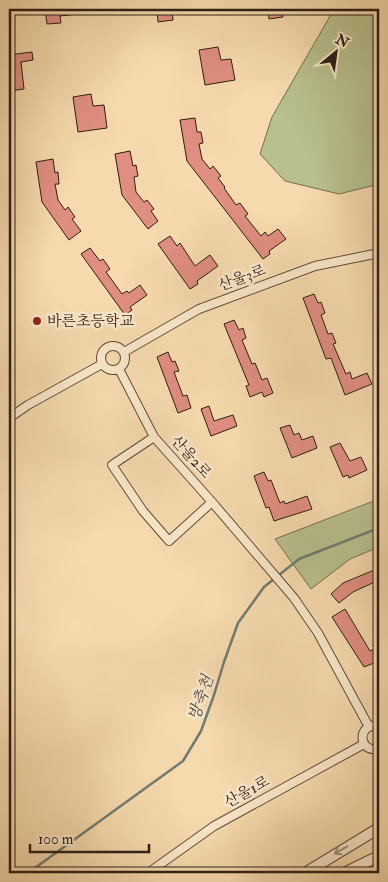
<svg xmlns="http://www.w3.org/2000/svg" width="388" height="882" font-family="'IM FELL Double Pica','Noto Serif KR',serif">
	<rect width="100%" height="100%" fill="#f6daad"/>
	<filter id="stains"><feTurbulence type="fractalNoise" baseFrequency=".004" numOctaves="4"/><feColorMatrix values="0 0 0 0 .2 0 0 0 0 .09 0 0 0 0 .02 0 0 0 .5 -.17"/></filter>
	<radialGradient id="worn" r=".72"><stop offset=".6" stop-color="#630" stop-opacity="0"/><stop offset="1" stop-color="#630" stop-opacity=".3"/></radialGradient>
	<!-- green -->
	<path fill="#b8c08d" stroke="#726f52" d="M 334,9 L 379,9 L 379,184 L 339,194 L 285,181 L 260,154 L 272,117 Z
		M 379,499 L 379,547 L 350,559 L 311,589 L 275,539 Z"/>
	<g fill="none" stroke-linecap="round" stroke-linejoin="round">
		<!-- stream -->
		<path stroke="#707c72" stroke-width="2.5" d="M 28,873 L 183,761 L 201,731 L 214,695 L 224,662 L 238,623 L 264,587 L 299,559 L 379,528"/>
	</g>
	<!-- building -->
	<path fill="#e08e80" stroke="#2c1e16" d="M 45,9 L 84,9 L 85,13 L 60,16 L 61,23 L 47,24 Z
		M 157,9 L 172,9 L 173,20 L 158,22 Z
		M 268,9 L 282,9 L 283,17 L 269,19 Z
		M 218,47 L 221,60 L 231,59 L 235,80 L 205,85 L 199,50 Z
		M 32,52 L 33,60 L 21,62 L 24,89 L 9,91 L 9,55 Z
		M 91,94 L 93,106 L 104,105 L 107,128 L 78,132 L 73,97 Z
		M 195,118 L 197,132 L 201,132 L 203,143 L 199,144 L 202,159 L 210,169 L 213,166 L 221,176 L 218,178 L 225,187 L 224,188 L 236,205 L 240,203 L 248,214 L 245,216 L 261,236 L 265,232 L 268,236 L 278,229 L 286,239 L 269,251 L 270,254 L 263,259 L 187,161 L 180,120 Z
		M 130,151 L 133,166 L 136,165 L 138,176 L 134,177 L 136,192 L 144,202 L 147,200 L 154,209 L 151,211 L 158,221 L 148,229 L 122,195 L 115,154 Z
		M 53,159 L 55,173 L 58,172 L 59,184 L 55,184 L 58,200 L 65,210 L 68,207 L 75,217 L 72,219 L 81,231 L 69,240 L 42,202 L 36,162 Z
		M 170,236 L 177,246 L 180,243 L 195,266 L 210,255 L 218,266 L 197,281 L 198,284 L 190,289 L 158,244 Z
		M 90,248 L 100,261 L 103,259 L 110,269 L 106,272 L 122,294 L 127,291 L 129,293 L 140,285 L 147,295 L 130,307 L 132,310 L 125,315 L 81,254 Z
		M 314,294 L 318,303 L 321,302 L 325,313 L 321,315 L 328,334 L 332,333 L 336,343 L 333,344 L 346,374 L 350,372 L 352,379 L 367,373 L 372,384 L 345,395 L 331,358 L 326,359 L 303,298 Z
		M 234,320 L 239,330 L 243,328 L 246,338 L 242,340 L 252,364 L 255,363 L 262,380 L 267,378 L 273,393 L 264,397 L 262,392 L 250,397 L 246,386 L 249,385 L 224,324 Z
		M 168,352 L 172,362 L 175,361 L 179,371 L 174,372 L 183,396 L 187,395 L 191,408 L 178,413 L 157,357 Z
		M 209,406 L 214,421 L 233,415 L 237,426 L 211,436 L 201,409 Z
		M 290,425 L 294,435 L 299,433 L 302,440 L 313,436 L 317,448 L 292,458 L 280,428 Z
		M 340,443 L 350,461 L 361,457 L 367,470 L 349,478 L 348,475 L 343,477 L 330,447 Z
		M 264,472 L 268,481 L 271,480 L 280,503 L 284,501 L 285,504 L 307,496 L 312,509 L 274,521 L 269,507 L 266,508 L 254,476 Z
		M 379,568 L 379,580 L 353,592 L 339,603 L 331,594 L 343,583 Z
		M 345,609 L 370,651 L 379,647 L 379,661 L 364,667 L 332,617 Z"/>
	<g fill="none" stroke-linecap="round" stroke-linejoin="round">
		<defs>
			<path id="minor" d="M101 358a12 12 0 1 1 24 0a12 12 0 1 1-24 0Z
				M 124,352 L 199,309 L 315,266 L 379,253
				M 119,369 L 154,437 L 212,502 L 294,598 L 318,633 L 369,727
				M 9,418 L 28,405 L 102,364
				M 154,437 L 112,465 L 143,511 L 169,541 L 212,502
				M 379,726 C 357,722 357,753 379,749
				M 148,873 L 214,826 L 364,744"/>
			<path id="tertiary" d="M 305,873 L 379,828
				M 344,873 L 379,856"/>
		</defs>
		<!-- minor casing -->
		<use href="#minor" stroke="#5e4d3c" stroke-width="10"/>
		<!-- tertiary casing -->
		<use href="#tertiary" stroke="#5e4d3c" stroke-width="12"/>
		<!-- minor -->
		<use href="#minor" stroke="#f9e7ca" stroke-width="8"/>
		<!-- tertiary -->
		<use href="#tertiary" stroke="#f9e7ca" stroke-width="10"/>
	</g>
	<!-- one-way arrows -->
	<defs><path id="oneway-shaft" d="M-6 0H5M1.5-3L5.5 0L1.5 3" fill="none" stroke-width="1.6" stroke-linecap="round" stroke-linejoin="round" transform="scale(1.25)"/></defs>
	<use stroke="#9d8d79" href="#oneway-shaft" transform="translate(341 850) rotate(150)"/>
	<!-- markers -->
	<circle fill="#8f2418" stroke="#f9e7ca" stroke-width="2" cx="37" cy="321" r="5"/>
	<g text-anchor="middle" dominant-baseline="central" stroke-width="5" stroke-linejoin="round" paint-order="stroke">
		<!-- street labels -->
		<g font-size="15" fill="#2c1e16" stroke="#f9e7ca">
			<text transform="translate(242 278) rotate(-20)">산울3로</text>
			<text transform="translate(191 457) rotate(48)">산울2로</text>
			<text transform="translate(247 792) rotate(-29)">산울1로</text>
		</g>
		<!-- poi labels -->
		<g font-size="15" fill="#2c1e16" stroke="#f9e7ca" text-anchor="start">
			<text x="47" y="321">바른초등학교</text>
		</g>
		<!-- water labels -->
		<g font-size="16" font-style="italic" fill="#4e4d44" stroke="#f9e7ca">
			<text transform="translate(201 698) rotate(-71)">방축천</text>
		</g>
	</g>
	<!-- margin -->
	<rect width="388" height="882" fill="none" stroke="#f6daad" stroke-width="30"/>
	<rect x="10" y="10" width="368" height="862" fill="none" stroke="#2c1e16" stroke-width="2.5"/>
	<rect x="15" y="15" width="358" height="852" fill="none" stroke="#2c1e16"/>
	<!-- north arrow -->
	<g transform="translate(336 52) rotate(29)" stroke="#f9e7ca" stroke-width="4" paint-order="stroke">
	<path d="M0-4L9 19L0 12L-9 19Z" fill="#2c1e16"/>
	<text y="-8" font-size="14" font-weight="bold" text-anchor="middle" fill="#2c1e16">N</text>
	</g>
	<!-- scale -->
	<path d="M30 844v8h119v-8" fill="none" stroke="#2c1e16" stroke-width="2.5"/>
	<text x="38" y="844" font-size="15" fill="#2c1e16" stroke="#f9e7ca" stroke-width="4" paint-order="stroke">100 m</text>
	<rect width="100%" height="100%" filter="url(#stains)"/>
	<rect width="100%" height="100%" fill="url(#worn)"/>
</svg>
